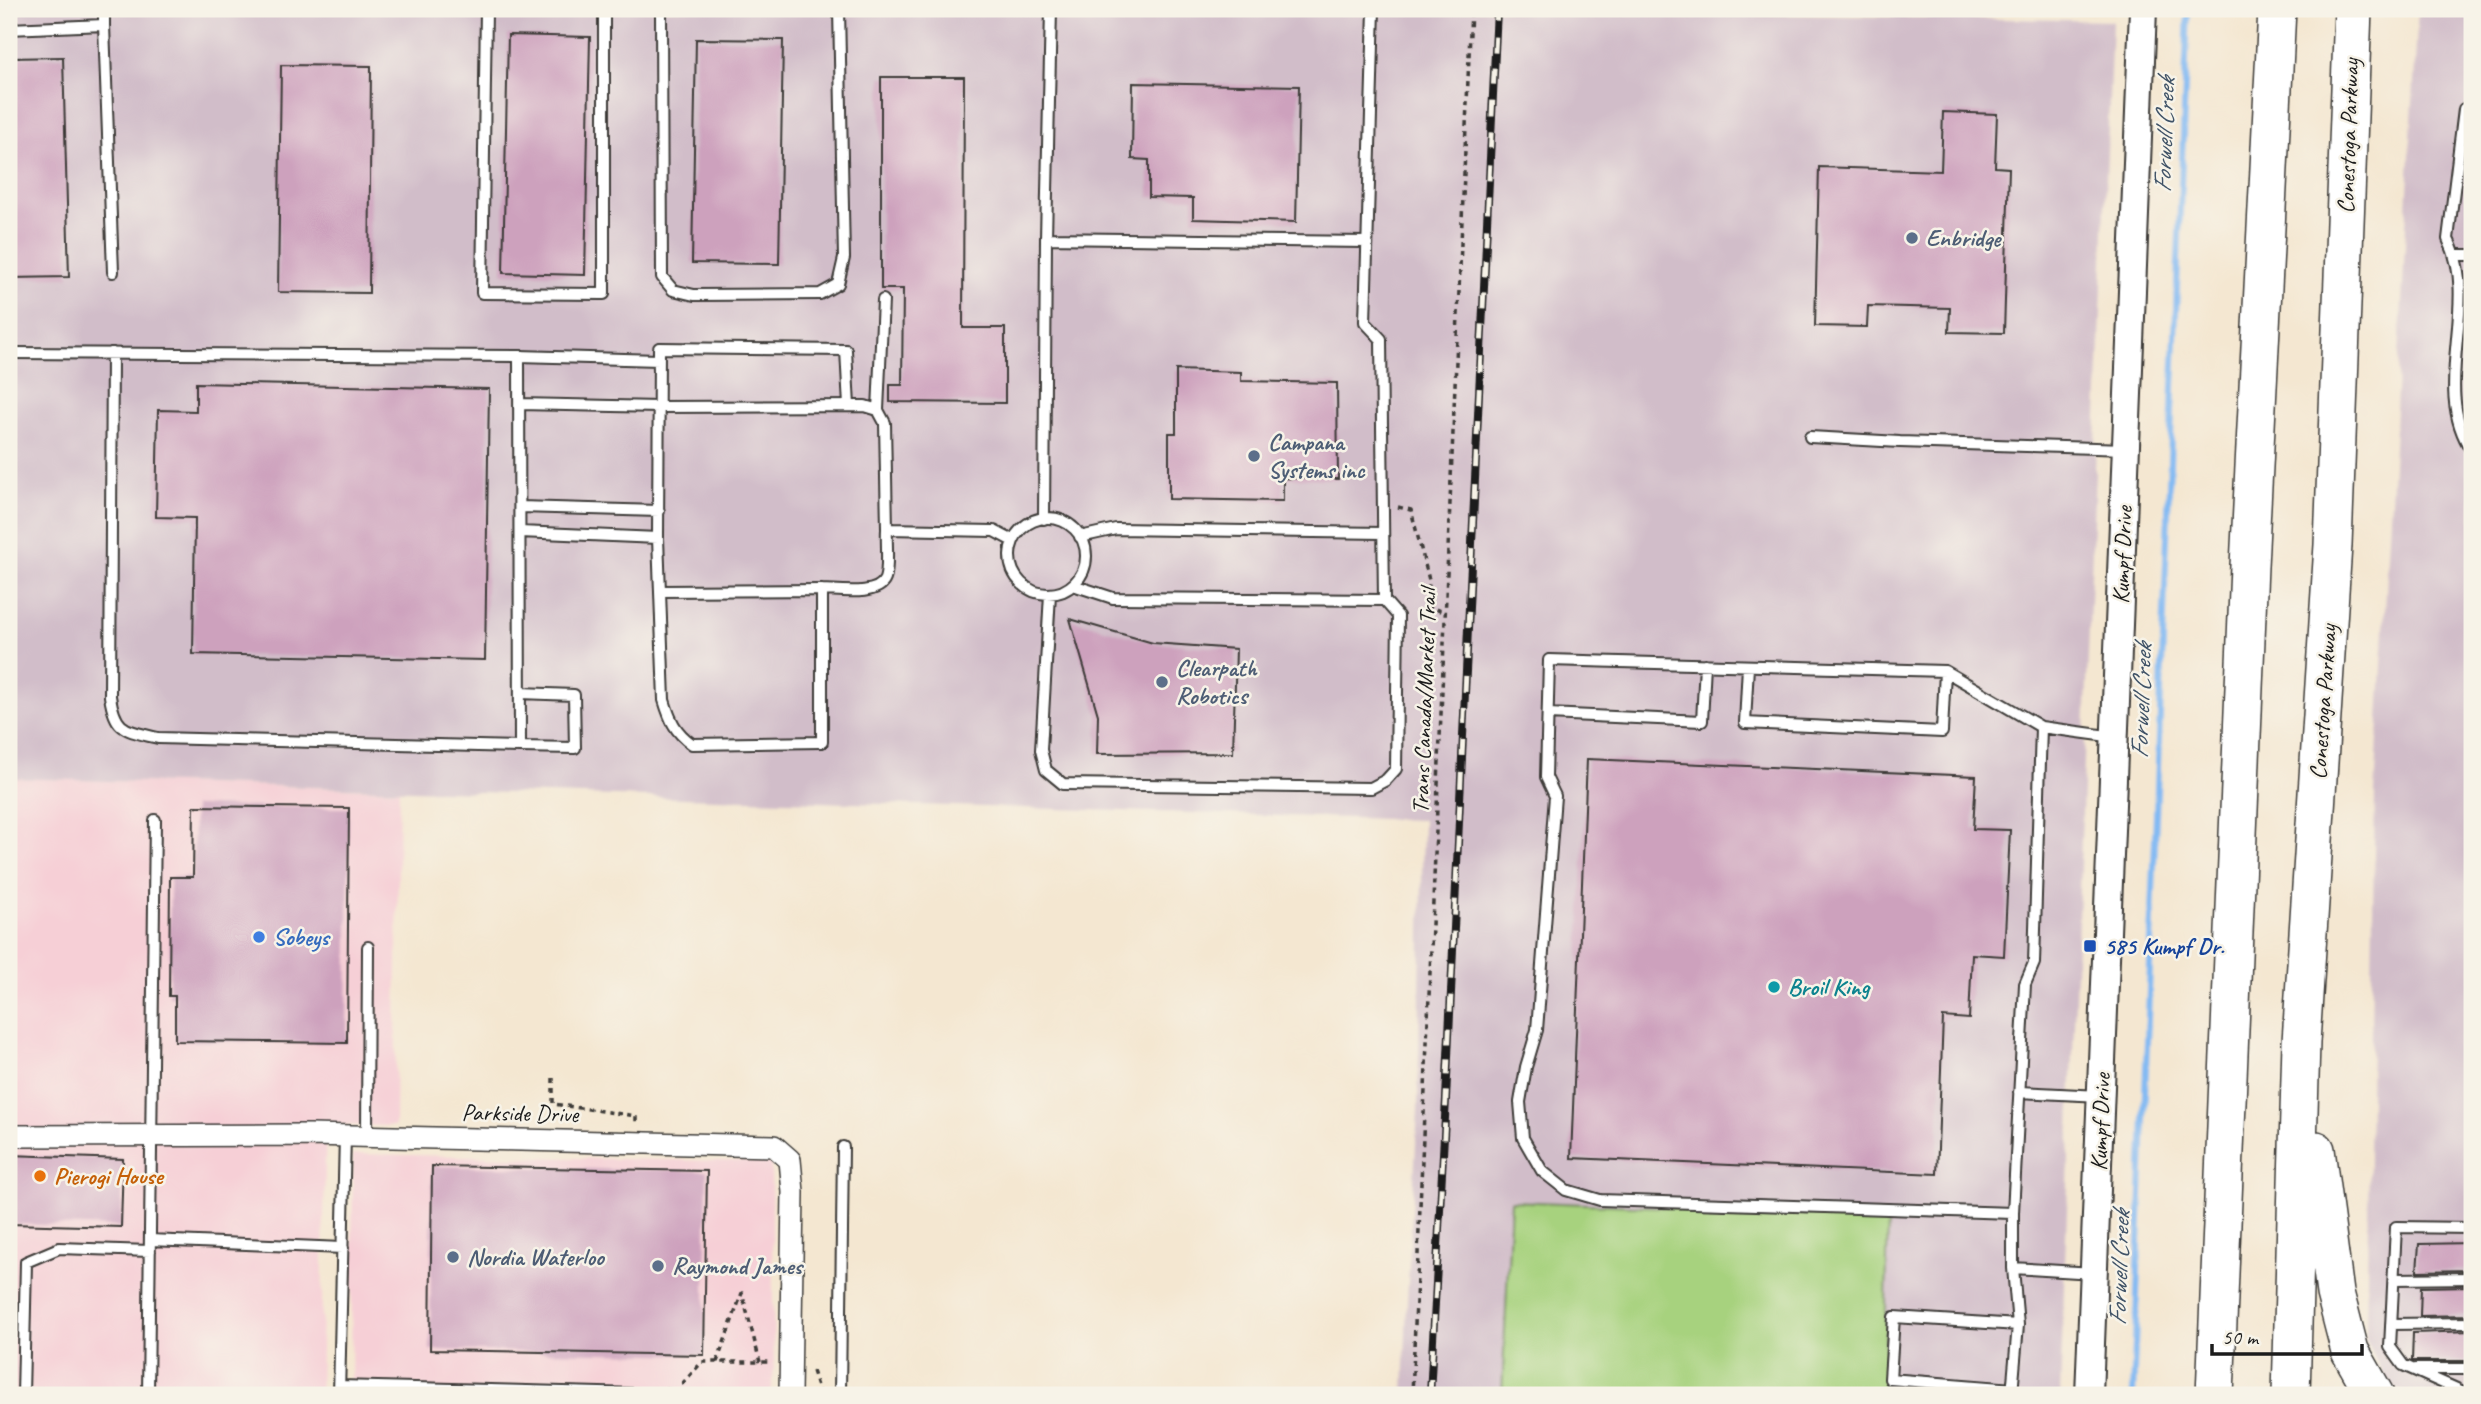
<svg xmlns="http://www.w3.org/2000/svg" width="2481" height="1404" font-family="Caveat,sans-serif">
	<rect width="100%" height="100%" fill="#f7f3e8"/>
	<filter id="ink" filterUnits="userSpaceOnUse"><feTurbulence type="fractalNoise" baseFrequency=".0143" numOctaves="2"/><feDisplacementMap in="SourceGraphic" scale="14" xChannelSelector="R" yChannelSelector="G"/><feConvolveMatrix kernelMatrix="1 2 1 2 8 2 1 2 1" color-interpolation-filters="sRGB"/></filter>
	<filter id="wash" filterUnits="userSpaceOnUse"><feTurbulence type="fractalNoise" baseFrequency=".00686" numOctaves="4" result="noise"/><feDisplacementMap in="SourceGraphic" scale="28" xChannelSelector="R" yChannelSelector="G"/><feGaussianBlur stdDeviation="1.57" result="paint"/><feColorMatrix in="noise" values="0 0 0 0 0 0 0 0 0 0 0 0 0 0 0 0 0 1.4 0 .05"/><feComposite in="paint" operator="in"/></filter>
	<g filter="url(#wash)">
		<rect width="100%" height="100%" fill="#f4e7d1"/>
		<!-- built -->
		<path fill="#f6cfd6" d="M 9,778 L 399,790 L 395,1126 L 326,1125 L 320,1395 L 9,1395 Z
			M 353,1154 L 771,1162 L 774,1368 L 771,1395 L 351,1395 Z"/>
		<!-- industrial -->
		<path fill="#d1bdc9" d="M 9,9 L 1482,9 L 2112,21 L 2060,1395 L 1404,1395 L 1407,1300 L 1418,1110 L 1423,820 L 9,778 Z
			M 2418,9 L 2472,9 L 2472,1395 L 2407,1395 L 2387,1383 L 2366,1340 L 2375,793 Z"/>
		<!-- green -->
		<path fill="#a7d27e" stroke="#62774d" stroke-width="2" d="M 1511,1201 L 1888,1216 L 1884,1395 L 1502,1395 Z"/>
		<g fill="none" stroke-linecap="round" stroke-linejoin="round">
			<!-- stream -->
			<path stroke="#83baf3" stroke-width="6" d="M 2133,1395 L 2188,9"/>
		</g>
		<g id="blocks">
			<!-- building -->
			<path fill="#cda1bd" d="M 508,35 L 590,37 L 585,275 L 503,273 Z
				M 696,39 L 783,40 L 779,264 L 692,263 Z
				M 63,57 L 69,277 L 9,278 L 9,58 Z
				M 281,65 L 371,66 L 369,293 L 278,292 Z
				M 881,77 L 964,77 L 963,328 L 1005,328 L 1005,403 L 890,402 L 890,385 L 902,385 L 903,289 L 881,289 Z
				M 1133,83 L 1299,86 L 1296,222 L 1193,219 L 1193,198 L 1149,197 L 1149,160 L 1132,159 Z
				M 1943,112 L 1997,114 L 1995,167 L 2009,168 L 2004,333 L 1949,332 L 1950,308 L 1868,306 L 1867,327 L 1815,326 L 1819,167 L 1941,171 Z
				M 1176,370 L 1241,372 L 1241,381 L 1337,383 L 1338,479 L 1283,478 L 1283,501 L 1169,499 L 1169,433 L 1176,433 Z
				M 196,383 L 489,389 L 485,660 L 193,654 L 195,518 L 156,517 L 158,410 L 196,411 Z
				M 1070,619 L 1153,643 L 1236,649 L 1233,753 L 1097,754 L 1098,715 Z
				M 1587,759 L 1976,776 L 1973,829 L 2010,830 L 2004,956 L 1972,954 L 1969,1019 L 1943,1017 L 1937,1174 L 1571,1158 Z
				M 194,806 L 349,808 L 347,1043 L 175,1041 L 175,996 L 169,996 L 170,877 L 193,877 Z
				M 9,1155 L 123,1159 L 121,1227 L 9,1224 Z
				M 432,1166 L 707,1171 L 704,1355 L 430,1350 Z
				M 2472,1243 L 2472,1270 L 2417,1271 L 2419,1244 Z
				M 2472,1286 L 2472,1315 L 2420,1316 L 2421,1287 Z
				M 2472,1331 L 2472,1361 L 2412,1361 L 2413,1333 Z"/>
		</g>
	</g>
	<g filter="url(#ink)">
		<use href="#blocks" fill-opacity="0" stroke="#3c3a37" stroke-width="2"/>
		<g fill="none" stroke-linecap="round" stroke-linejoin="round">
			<defs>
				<path id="service" d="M 104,9 L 104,25
					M 486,9 L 482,293 L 604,294 L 604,9
					M 661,9 L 662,277 L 673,290 L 694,295 L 820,294 L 838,284 L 844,258 L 839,9
					M 9,29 L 104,25 L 113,272
					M 2472,109 L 2464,109 L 2448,239 C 2481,304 2429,388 2472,451
					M 1046,238 L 1367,242
					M 2458,255 L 2472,255
					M 9,353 L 519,356 L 659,360
					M 112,353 L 110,696 C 115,732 126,730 158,738 L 520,747 L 519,356
					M 520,404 L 659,407 L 865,406 L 878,410 L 885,423 L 887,529 L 994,531 L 1013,541
					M 878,410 L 883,300
					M 1810,437 L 1900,442 L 2126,449
					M 520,507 L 659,511
					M1010 556a38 38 0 1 1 76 0a38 38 0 1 1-76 0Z
					M 1044,519 L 1046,238 L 1051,9
					M 520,532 L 658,538
					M 1080,537 L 1116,529 L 1383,533
					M 1073,585 L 1113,598 L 1384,600
					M 822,590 C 838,590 878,597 885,579 C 889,569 886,541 887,529
					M 660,591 L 822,590 L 822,742 L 692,744 C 675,732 670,720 664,700 L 658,538 L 659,348 L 846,350 L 849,406
					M 1050,594 L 1041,750 L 1046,770 L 1063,784 L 1371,788 L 1386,780 L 1396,769 L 1398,616 L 1384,600 L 1381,339 L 1365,322 L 1374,9
					M 1748,666 L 1745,723 L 1942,732 L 1945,671
					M 1548,714 L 1702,721 L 1705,664
					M 2041,727 L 2034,963 L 2025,984 L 2013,1213 L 1600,1200 L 1566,1190 L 1542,1171 L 1523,1138 L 1520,1102 L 1526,1067 L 1537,1030 L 1555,796 L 1546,777 L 1549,660 L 1945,671 L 2041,727 L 2115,737
					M 520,747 L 575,748 L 574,695 L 520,693
					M 2019,1092 L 2101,1096
					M 367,1137 L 368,947
					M 2013,1213 L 2013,1268 L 2094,1273
					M 150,1240 L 343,1248
					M 2394,1279 L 2472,1278
					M 2391,1324 L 2472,1323
					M 2416,1369 L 2472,1369
					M 340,1386 L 672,1395
					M 2013,1389 L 1890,1379 L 1894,1317 L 2018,1325
					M 2012,1394 L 2018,1325 L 2013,1268
					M 23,1395 L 26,1262 L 59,1248 L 150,1251
					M 148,1395 L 155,820
					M 339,1395 L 345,1135
					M 840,1395 L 843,1147
					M 2470,1395 L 2403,1365 L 2390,1347 L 2396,1227 L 2472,1228"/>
				<path id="minor" d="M 9,1136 L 310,1135 L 774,1146 L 790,1160 L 793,1192 L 790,1395"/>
				<path id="tertiary" d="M 2089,1395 L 2143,9"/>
				<path id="motorway" d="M 2316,1150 L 2335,1293 L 2350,1351 L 2375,1395
					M 2215,1395 L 2249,566 L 2277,9
					M 2291,1395 L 2301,1042 L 2333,545 L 2353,9"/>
			</defs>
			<!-- service casing -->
			<use href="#service" stroke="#3c3a37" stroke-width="14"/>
			<!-- minor casing -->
			<use href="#minor" stroke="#3c3a37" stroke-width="24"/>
			<!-- tertiary casing -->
			<use href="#tertiary" stroke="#3c3a37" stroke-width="30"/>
			<!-- motorway casing -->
			<use href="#motorway" stroke="#3c3a37" stroke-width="40"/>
			<!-- path -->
			<path stroke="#3c3a37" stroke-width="3.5" stroke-dasharray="5 5" stroke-linecap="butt" d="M 1398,507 L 1411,510 L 1429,580 L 1428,606 L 1445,613
				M 553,1078 L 553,1104 L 636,1116 L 636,1123
				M 717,1362 L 742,1293 L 760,1362
				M 812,1371 L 820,1395
				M 682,1384 L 702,1362 L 770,1362
				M 1412,1395 L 1471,9"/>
			<!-- service -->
			<use href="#service" stroke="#fff" stroke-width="10"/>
			<!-- minor -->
			<use href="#minor" stroke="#fff" stroke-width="21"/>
			<!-- tertiary -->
			<use href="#tertiary" stroke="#fff" stroke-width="26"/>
			<!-- motorway -->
			<use href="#motorway" stroke="#fff" stroke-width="37"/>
			<defs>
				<path id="rail" d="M 1430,1395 L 1446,1099 L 1497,9"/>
			</defs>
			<!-- rail casing -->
			<use href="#rail" stroke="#1c1c1c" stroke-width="8"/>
			<!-- rail -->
			<use href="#rail" stroke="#f7f3e8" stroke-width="5" stroke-dasharray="16" stroke-linecap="butt"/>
		</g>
	</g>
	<!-- markers -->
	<g fill="#5c6f8a" stroke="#f7f3e8" stroke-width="2.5">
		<circle cx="1912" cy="238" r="7"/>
		<circle cx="1254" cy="456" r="7"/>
		<circle cx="1162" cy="682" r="7"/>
		<circle cx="453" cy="1257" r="7"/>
		<circle cx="658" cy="1266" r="7"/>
	</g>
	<circle fill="#3f7fe0" stroke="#f7f3e8" stroke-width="2.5" cx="259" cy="937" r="7"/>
	<rect fill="#1a4fb4" stroke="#f7f3e8" stroke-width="2.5" x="2083" y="939" width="14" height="14" rx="3.5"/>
	<circle fill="#0f9aa8" stroke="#f7f3e8" stroke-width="2.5" cx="1774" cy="987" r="7"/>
	<circle fill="#e8710a" stroke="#f7f3e8" stroke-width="2.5" cx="40" cy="1176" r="7"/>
	<g text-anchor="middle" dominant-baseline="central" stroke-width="5" stroke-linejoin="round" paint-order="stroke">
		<!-- street labels -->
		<g font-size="24" fill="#1c1c1c" stroke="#f7f3e8">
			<text transform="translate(2348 136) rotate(-88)">Conestoga Parkway</text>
			<text transform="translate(2122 555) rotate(-88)">Kumpf Drive</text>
			<text transform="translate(1424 701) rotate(-88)">Trans Canada/Market Trail</text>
			<text transform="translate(2323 702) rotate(-86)">Conestoga Parkway</text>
			<text transform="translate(520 1113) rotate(1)">Parkside Drive</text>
			<text transform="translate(2100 1122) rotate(-88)">Kumpf Drive</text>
		</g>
		<!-- service labels -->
		<g font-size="24" font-weight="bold" fill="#4e5e75" stroke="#f7f3e8" text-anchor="start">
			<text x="1926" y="238">Enbridge</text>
			<text x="1268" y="442">Campana<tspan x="1268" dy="28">Systems inc</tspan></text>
			<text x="1176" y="668">Clearpath<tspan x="1176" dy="28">Robotics</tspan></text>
			<text x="467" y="1257">Nordia Waterloo</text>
			<text x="672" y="1266">Raymond James</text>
		</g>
		<!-- shop labels -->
		<g font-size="24" font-weight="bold" fill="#366cbe" stroke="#f7f3e8" text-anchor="start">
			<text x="273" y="937">Sobeys</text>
		</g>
		<!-- transit labels -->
		<g font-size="24" font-weight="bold" fill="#164399" stroke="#f7f3e8" text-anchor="start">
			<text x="2104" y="946">585 Kumpf Dr.</text>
		</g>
		<!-- culture labels -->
		<g font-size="24" font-weight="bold" fill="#0d838f" stroke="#f7f3e8" text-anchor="start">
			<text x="1788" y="987">Broil King</text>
		</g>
		<!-- food labels -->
		<g font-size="24" font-weight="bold" fill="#c56008" stroke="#f7f3e8" text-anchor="start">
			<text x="54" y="1176">Pierogi House</text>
		</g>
		<!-- water labels -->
		<g font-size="26" font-style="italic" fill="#405367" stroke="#f7f3e8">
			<text transform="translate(2164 135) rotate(-88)">Forwell Creek</text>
			<text transform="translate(2141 701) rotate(-88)">Forwell Creek</text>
			<text transform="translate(2119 1268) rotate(-88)">Forwell Creek</text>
		</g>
	</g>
	<!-- margin -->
	<rect width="2481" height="1404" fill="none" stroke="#f7f3e8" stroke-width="35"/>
	<!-- scale -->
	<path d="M2212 1344v10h150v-10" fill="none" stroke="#1c1c1c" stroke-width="3.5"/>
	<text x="2222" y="1344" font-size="21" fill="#1c1c1c" stroke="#f7f3e8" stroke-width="5" paint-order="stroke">50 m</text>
</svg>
